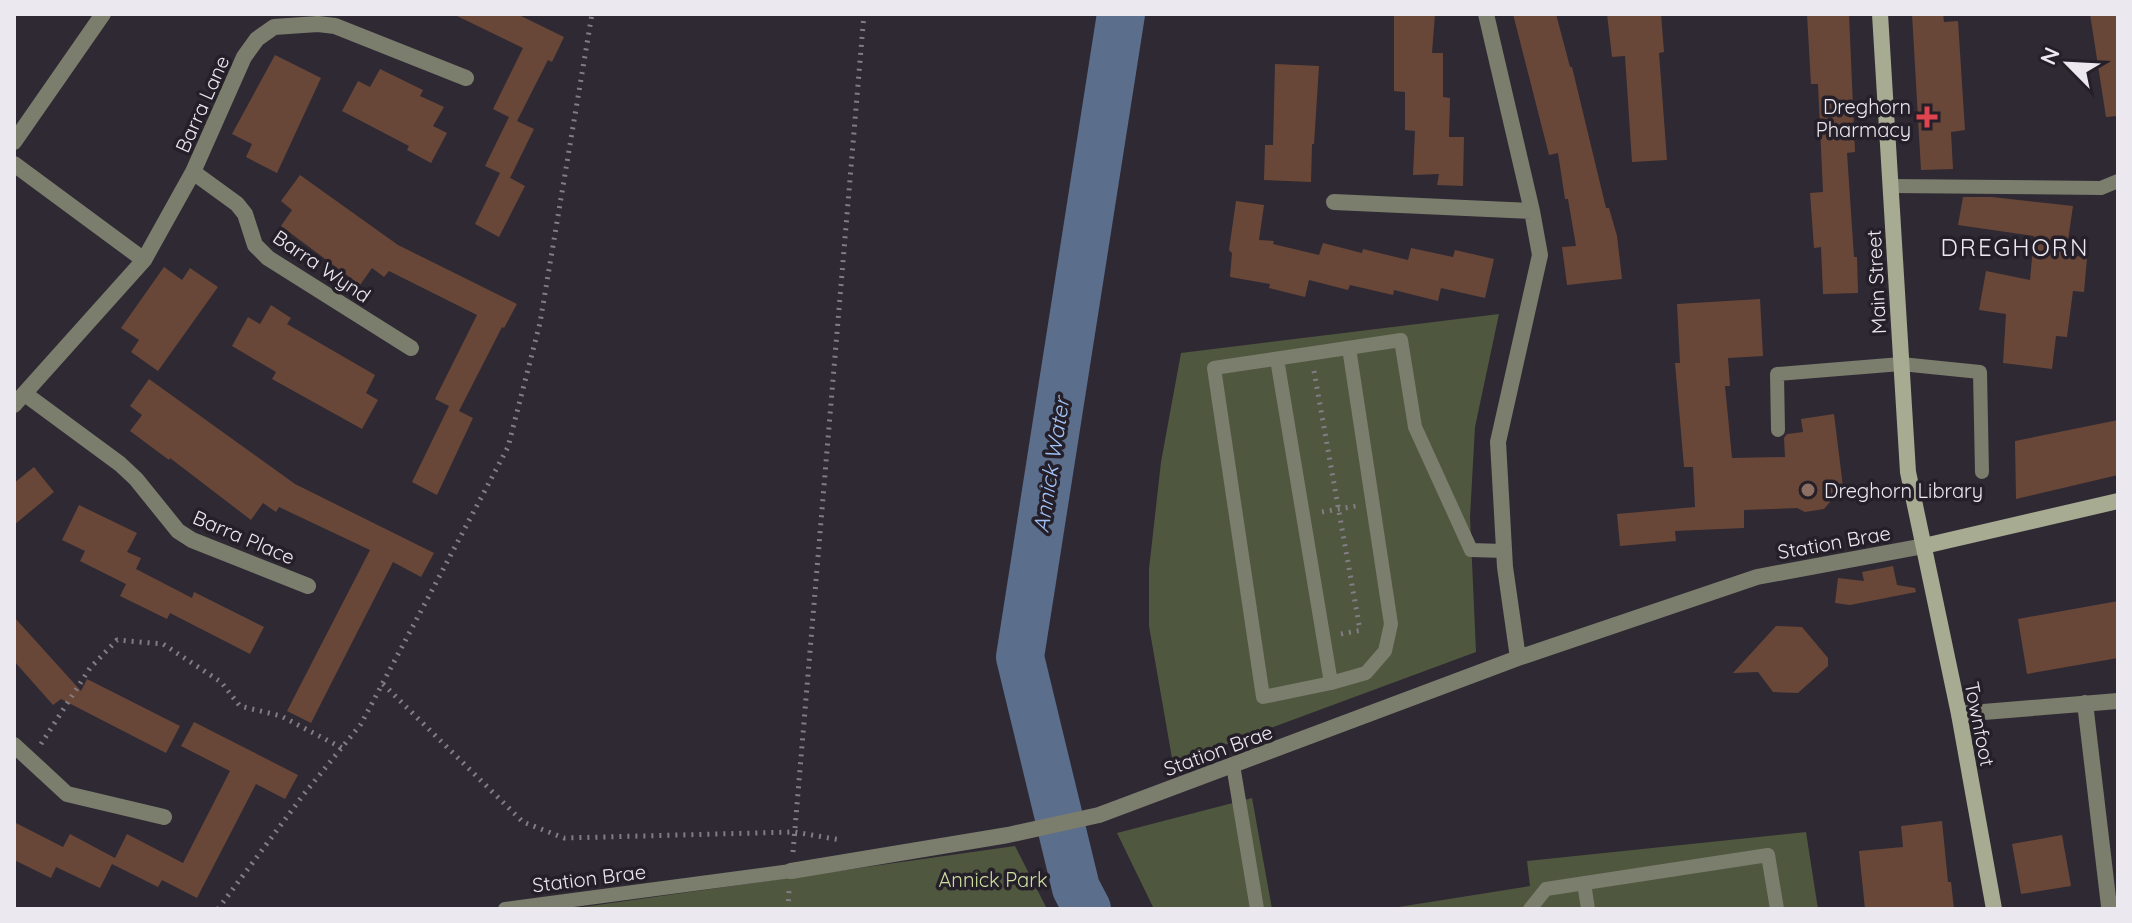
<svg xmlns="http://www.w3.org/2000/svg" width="2132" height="923" font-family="Quicksand,sans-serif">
	<rect width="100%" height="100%" fill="#2f2933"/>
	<!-- green -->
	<path fill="#50573f" d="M 1499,314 L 1475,427 L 1470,517 L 1476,652 L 1173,764 L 1149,626 L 1149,569 L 1161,462 L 1181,353 Z
		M 1252,798 L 1272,909 L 1154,909 L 1117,833 Z
		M 1806,832 L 1818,909 L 1386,909 L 1530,886 L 1527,861 Z
		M 1015,846 L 1047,909 L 569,909 Z"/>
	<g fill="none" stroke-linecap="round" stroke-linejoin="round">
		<!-- river -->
		<path stroke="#5b6e8c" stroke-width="48" d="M 1087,909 L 1076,888 L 1020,657 L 1121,14"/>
	</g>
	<!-- building -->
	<path fill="#694738" d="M 453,14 L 517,14 L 564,37 L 552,62 L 548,60 L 517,121 L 534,129 L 510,178 L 503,174 L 525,186 L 499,237 L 475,224 L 500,173 L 485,166 L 509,117 L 493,109 L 523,48 Z
		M 1394,14 L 1435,14 L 1432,53 L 1443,53 L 1443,97 L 1450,98 L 1449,137 L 1464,137 L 1463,186 L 1437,185 L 1439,174 L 1413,175 L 1415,131 L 1405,130 L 1405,92 L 1394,91 Z
		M 1513,14 L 1556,14 L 1570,67 L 1572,67 L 1606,208 L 1609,208 L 1617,236 L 1622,279 L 1567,285 L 1562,247 L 1576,246 L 1568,199 L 1565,199 L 1558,153 L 1549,155 Z
		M 1607,14 L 1661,14 L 1664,52 L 1659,53 L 1667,160 L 1632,162 L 1625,56 L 1612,57 Z
		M 1807,14 L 1849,14 L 1855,152 L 1847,153 L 1854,257 L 1857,257 L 1858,293 L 1823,294 L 1821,247 L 1814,248 L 1810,193 L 1823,192 L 1818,84 L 1811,84 Z
		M 1912,14 L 1943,14 L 1944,22 L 1958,21 L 1965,130 L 1951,132 L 1953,169 L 1921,170 Z
		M 2090,14 L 2118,14 L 2118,116 L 2106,117 Z
		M 275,55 L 321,78 L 277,173 L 246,157 L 252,144 L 232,134 Z
		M 1275,64 L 1319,66 L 1314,144 L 1312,144 L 1311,182 L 1264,180 L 1265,145 L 1273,145 Z
		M 380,69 L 423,90 L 420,96 L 444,107 L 433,126 L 447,133 L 431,163 L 407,150 L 409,146 L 342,111 L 358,81 L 370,87 Z
		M 300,175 L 398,245 L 517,304 L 504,328 L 502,327 L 459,411 L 473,418 L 437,495 L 412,482 L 449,406 L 435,399 L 477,315 L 389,271 L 384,277 L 372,268 L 360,285 L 281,226 L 292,210 L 281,201 Z
		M 1963,197 L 1992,197 L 2073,206 L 2066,254 L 2087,258 L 2084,292 L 2073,291 L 2067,337 L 2056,336 L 2052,369 L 2003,363 L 2006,314 L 1979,310 L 1986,271 L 2030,280 L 2034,236 L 1958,225 Z
		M 1236,201 L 1264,205 L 1259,240 L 1274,241 L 1273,244 L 1319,255 L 1323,243 L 1362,253 L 1363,249 L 1408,260 L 1411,248 L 1453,257 L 1455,250 L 1494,259 L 1485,298 L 1441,288 L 1438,301 L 1394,290 L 1393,295 L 1350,285 L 1348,290 L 1309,280 L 1305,297 L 1269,288 L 1270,284 L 1230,277 L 1232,253 L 1229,250 Z
		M 164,267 L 182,280 L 190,268 L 218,287 L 158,371 L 131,352 L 139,340 L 121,328 Z
		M 1760,299 L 1763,356 L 1728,358 L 1730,386 L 1725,386 L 1732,458 L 1785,457 L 1784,438 L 1787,434 L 1803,432 L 1801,419 L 1834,414 L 1843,487 L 1824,509 L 1805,512 L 1797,508 L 1744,510 L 1744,528 L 1675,531 L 1676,541 L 1620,546 L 1617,514 L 1695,507 L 1693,467 L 1684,467 L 1675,363 L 1680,363 L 1677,304 Z
		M 271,305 L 291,318 L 287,324 L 375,375 L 366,393 L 378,400 L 362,429 L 272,379 L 276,372 L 232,346 L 248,317 L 260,324 Z
		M 149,379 L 295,484 L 434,553 L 421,577 L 393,562 L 311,723 L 287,711 L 370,550 L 279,507 L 276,512 L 263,503 L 251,520 L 170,458 L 169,460 L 130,431 L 142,415 L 130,406 Z
		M 2118,420 L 2118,475 L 2016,499 L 2015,441 Z
		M 34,467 L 54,492 L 14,525 L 14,483 Z
		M 79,505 L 137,533 L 127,552 L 141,558 L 136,569 L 192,598 L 194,592 L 264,627 L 250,654 L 170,613 L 167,619 L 120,596 L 126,584 L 80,561 L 85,551 L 62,540 Z
		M 1893,566 L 1897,585 L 1915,588 L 1916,592 L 1850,605 L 1835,603 L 1838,578 L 1864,581 L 1862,572 Z
		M 2118,601 L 2118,658 L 2027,674 L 2018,619 Z
		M 14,617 L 81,691 L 87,679 L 180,726 L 166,753 L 61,699 L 53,705 L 14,661 Z
		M 1776,626 L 1802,627 L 1828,658 L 1828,666 L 1798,693 L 1773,692 L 1758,672 L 1733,673 Z
		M 194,722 L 298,775 L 285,799 L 256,784 L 197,898 L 162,880 L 158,887 L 112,864 L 127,834 L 183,863 L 230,771 L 181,746 Z
		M 1942,821 L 1948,882 L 1951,882 L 1954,909 L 1865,909 L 1859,851 L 1903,847 L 1901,826 Z
		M 14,822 L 63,847 L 70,834 L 115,858 L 100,888 L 56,867 L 51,878 L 14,860 Z
		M 2062,835 L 2071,886 L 2021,894 L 2012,844 Z"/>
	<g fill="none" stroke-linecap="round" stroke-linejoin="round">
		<!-- path -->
		<path stroke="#827d85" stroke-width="5" stroke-dasharray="2 6" stroke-linecap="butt" d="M 1314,371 L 1360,630
			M 1322,512 L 1356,506
			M 1341,634 L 1362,630
			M 383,684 L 523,822 L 564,838 L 794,832 L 841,840
			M 41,744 L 90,668 L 117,640 L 163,644 L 221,682 L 240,706 L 281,716 L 342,748
			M 793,852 L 864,14
			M 218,909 L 304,794 L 361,724 L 508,447 L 540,323 L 592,14
			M 788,909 L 789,890"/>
		<!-- service -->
		<path stroke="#7b7d6d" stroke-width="14" d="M 1890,186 L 2101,188 L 2118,181
			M 1349,348 L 1391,624 L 1385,651 L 1366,673 L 1331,683 L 1263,697 L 1214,368 L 1401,340 L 1415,427 L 1471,550 L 1504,551
			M 1277,359 L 1331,683
			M 1778,430 L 1777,374 L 1901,364 L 1980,372 L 1982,472
			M 1233,765 L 1257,909
			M 1584,883 L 1588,909
			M 505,909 L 791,871
			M 1530,909 L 1546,889 L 1768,855 L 1777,909"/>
		<!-- minor -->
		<path stroke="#7b7d6d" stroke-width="16" d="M 1486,14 L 1532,211 L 1540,255 L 1498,442 L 1505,567 L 1518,658
			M 14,164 L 144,260
			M 193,172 L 237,204 L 245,214 L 255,245 L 268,258 L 411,348
			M 1334,202 L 1532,211
			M 25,394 L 120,464 L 136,479 L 178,531 L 192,540 L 308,586
			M 14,405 L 144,260 L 193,172 L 244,57 L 257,39 L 274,27 L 318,24 L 335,26 L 466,78
			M 2085,703 L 2109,906
			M 1959,714 L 2118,701
			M 14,745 L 67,794 L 164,817
			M 791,871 L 1008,835 L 1099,815 L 1518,658 L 1757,577 L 1924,546"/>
		<!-- tertiary -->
		<path stroke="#7b7d6d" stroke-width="16" d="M 14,142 L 103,14"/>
		<!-- secondary -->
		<path stroke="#a7ab92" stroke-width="16" d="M 1880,14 L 1908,472 L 1959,714 L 1994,909
			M 1924,546 L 2118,501"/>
	</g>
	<!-- markers -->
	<path fill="#e0444e" stroke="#251f29" stroke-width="3" d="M1923 105h8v8h8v8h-8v8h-8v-8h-8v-8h8z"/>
	<circle fill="#8d6e63" stroke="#251f29" stroke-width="3" cx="1808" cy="490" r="8"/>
	<g text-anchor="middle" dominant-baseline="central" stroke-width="7" stroke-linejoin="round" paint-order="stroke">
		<!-- street labels -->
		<g font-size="20" fill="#ece8ef" stroke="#251f29">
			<text transform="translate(202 104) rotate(-66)">Barra Lane</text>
			<text transform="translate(322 266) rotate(34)">Barra Wynd</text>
			<text transform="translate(1876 282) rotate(-93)">Main Street</text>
			<text transform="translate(244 537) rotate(23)">Barra Place</text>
			<text transform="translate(1834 542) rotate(-10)">Station Brae</text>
			<text transform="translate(1980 724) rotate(79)">Townfoot</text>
			<text transform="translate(1218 750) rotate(-20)">Station Brae</text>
			<text transform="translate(589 878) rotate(-7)">Station Brae</text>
		</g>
		<!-- poi labels -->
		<g font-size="20" fill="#ece8ef" stroke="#251f29" text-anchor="end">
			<text x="1911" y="106">Dreghorn<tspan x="1911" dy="23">Pharmacy</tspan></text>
			<text x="1824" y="490" text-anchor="start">Dreghorn Library</text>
		</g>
		<!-- park labels -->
		<g font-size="20" fill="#cddea0" stroke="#251f29">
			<text x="993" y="879">Annick Park</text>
		</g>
		<!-- water labels -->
		<g font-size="22" font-style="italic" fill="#a1c2f6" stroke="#251f29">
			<text transform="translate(1051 465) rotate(-81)">Annick Water</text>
		</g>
		<!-- quarter labels -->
		<g font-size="24" letter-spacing="2" fill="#ece8ef" stroke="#251f29">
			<text x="2015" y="247">DREGHORN</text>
		</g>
	</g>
	<!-- border -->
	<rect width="2132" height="923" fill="none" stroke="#ece8ef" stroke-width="32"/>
	<!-- north arrow -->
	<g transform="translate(2068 64) rotate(294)" stroke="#251f29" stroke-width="6" paint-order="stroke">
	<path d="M0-6L14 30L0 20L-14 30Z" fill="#ece8ef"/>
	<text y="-12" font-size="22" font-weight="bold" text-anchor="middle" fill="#ece8ef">N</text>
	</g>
</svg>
